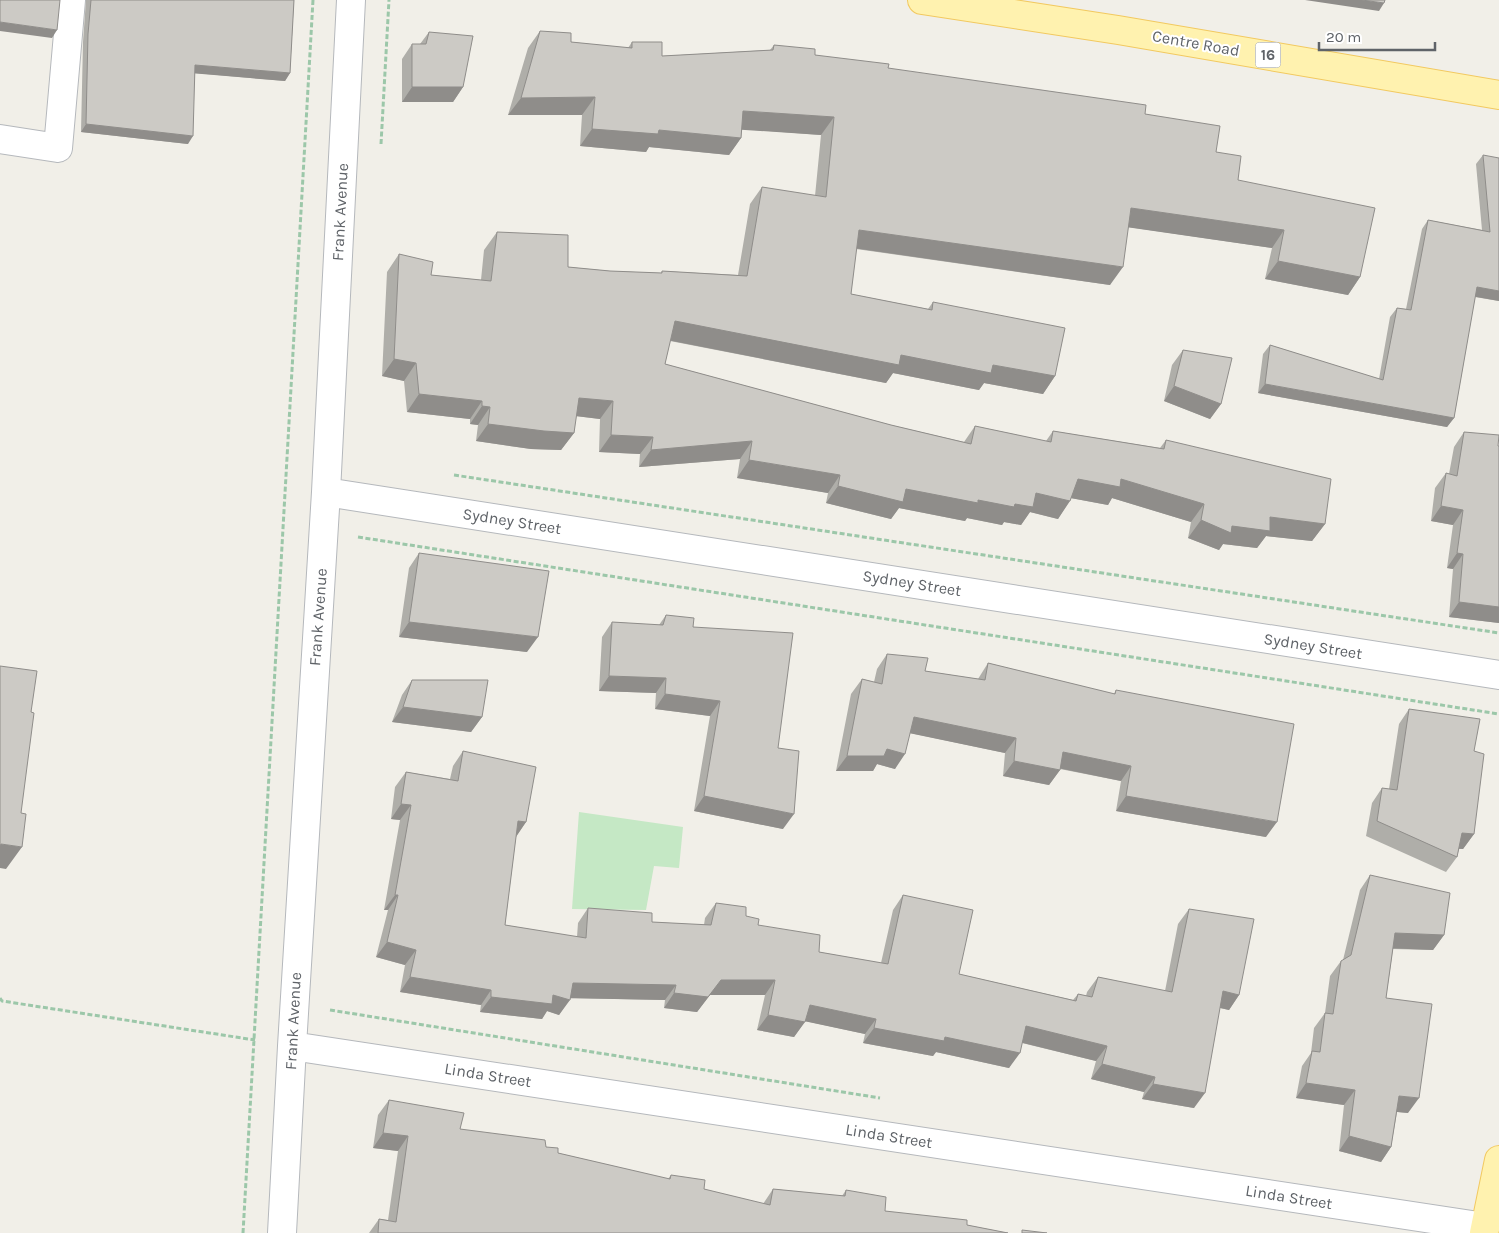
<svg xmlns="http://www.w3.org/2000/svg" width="1499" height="1233" font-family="Karla,sans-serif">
	<rect width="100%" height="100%" fill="#f1efe8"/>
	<!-- green -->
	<path fill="#c5e8c5" d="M 579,812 L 683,827 L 679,868 L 654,866 L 646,910 L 572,909 Z"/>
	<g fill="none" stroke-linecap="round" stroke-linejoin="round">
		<defs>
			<path id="minor" d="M 0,139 L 58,148 L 71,0
				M 326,492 L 1499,675
				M 292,1046 L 1485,1227
				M 282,1233 L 292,1046 L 326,492 L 351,0"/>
			<path id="major" d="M 922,0 L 1118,30 L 1499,95
				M 1484,1233 L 1499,1160"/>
		</defs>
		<!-- minor casing -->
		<use href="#minor" stroke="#b5b8bc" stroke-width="30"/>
		<!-- major casing -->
		<use href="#major" stroke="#f2c960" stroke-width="30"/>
		<!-- path -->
		<path stroke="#9cc7a9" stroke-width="3" stroke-dasharray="5 2.5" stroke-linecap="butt" d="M 381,144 L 389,0
			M 454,475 L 1499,633
			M 358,537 L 1499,714
			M 0,998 L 2,1001 L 255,1040
			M 330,1010 L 880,1098
			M 243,1233 L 313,0"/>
		<!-- minor -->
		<use href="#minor" stroke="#fff" stroke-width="28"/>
		<!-- major -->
		<use href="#major" stroke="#fff2af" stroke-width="28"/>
	</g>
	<!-- wall -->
	<path fill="#afaea9" d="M 86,0 L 294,0 L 290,73 L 285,81 L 195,73 L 188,144 L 81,132 L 83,42 Z
		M 540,31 L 571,42 L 628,48 L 632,42 L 662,56 L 770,50 L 774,45 L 815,55 L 1145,114 L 1216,152 L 1238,180 L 1360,277 L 1348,295 L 1265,279 L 1272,248 L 1128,227 L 1110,285 L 856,249 L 851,294 L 928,309 L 933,302 L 1055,376 L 1043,394 L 984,383 L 979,390 L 893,373 L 886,383 L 670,341 L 665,364 L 891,425 L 964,442 L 975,426 L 1046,441 L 1053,431 L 1160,448 L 1166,440 L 1325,524 L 1312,541 L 1266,536 L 1257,548 L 1223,544 L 1219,550 L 1188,538 L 1191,522 L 1112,498 L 1108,505 L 1071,498 L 1058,519 L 1030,512 L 1021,525 L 1004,522 L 1002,525 L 967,518 L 965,521 L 899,508 L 891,519 L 826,503 L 828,493 L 737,478 L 740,459 L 639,467 L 640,454 L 599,452 L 600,419 L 576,416 L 574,433 L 561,450 L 531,449 L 476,441 L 478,425 L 470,424 L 470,419 L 407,412 L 404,381 L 382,376 L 387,272 L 399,254 L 431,275 L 481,280 L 484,250 L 497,232 L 568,267 L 610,271 L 661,273 L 662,271 L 738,275 L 750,204 L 762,187 L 815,196 L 821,135 L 742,129 L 741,138 L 729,155 L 649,147 L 646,152 L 580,146 L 582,115 L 508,115 L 528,48 Z
		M 429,32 L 463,87 L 453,102 L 402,102 L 402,59 L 412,44 L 420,44 Z
		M 1483,155 L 1499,301 L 1475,297 L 1454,418 L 1447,427 L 1258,393 L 1263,354 L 1270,345 L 1379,379 L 1390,317 L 1397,308 L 1406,309 L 1422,229 L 1428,220 L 1482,230 L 1476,164 Z
		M 1183,350 L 1221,404 L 1210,419 L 1164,401 L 1172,365 Z
		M 1464,432 L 1498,446 L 1499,623 L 1449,617 L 1453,569 L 1447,568 L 1453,525 L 1431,521 L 1435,488 L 1446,473 L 1449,474 L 1454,447 Z
		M 419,553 L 527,652 L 399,637 L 409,568 Z
		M 666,615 L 693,627 L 778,748 L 783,829 L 694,811 L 710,716 L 655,709 L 656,693 L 599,691 L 602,637 L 612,622 L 659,625 Z
		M 887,654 L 925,671 L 978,679 L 988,663 L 1114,694 L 1116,690 L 1266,837 L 1116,811 L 1121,781 L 1060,769 L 1060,770 L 1049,785 L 1003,776 L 1005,753 L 910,733 L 895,769 L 877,764 L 873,771 L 836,771 L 851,694 L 862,679 L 874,682 L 877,669 Z
		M 412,680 L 482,717 L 471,732 L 392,722 L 402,695 Z
		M 1409,709 L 1474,751 L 1474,834 L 1463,849 L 1459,849 L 1457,857 L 1446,872 L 1366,836 L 1372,803 L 1382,788 L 1389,789 L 1399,724 Z
		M 463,751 L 526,822 L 516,836 L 505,925 L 577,937 L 578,923 L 588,908 L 652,922 L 704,925 L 705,918 L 716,903 L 746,916 L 758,925 L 819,952 L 881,963 L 893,910 L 903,895 L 959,974 L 1073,1000 L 1078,994 L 1086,996 L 1087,992 L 1098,977 L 1165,991 L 1178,924 L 1189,909 L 1239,995 L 1229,1010 L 1220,1008 L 1194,1108 L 1142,1099 L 1144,1092 L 1091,1079 L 1096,1061 L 1022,1043 L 1009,1068 L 936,1052 L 933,1056 L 863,1043 L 865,1034 L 805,1021 L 794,1037 L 757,1030 L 765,995 L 710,995 L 697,1012 L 664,1008 L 665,1000 L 570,998 L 559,1015 L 547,1011 L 542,1019 L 480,1012 L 481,1005 L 400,992 L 405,965 L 376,957 L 388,910 L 384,910 L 400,820 L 391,819 L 395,787 L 406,772 L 450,779 L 453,766 Z
		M 1370,875 L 1444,935 L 1433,950 L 1393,949 L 1386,998 L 1408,1113 L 1397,1112 L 1391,1147 L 1381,1162 L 1339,1151 L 1344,1105 L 1296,1098 L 1302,1066 L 1311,1053 L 1314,1028 L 1325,1013 L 1330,976 L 1341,961 L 1343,960 L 1360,890 Z
		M 389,1100 L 460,1129 L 546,1147 L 558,1153 L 668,1179 L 671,1175 L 704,1189 L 763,1204 L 773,1189 L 842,1196 L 846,1190 L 885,1211 L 967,1225 L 1008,1233 L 369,1233 L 379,1219 L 388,1220 L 398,1151 L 373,1148 L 378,1115 Z"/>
	<!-- shaded-wall -->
	<path fill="#8f8d8a" d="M 1305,0 L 1362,0 L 1384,3 L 1379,11 Z
		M 0,22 L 57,30 L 52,38 L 0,31 Z
		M 195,65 L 290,73 L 285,81 L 190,73 Z
		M 412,87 L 463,87 L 453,102 L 402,102 Z
		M 595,97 L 582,115 L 508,115 L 521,98 Z
		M 743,111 L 834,117 L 821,135 L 730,129 Z
		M 86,124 L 193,136 L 188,144 L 81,132 Z
		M 592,129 L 659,130 L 741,138 L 729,155 L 649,147 L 646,152 L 580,146 Z
		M 1131,208 L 1284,230 L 1272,248 L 1119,226 Z
		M 859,230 L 1123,267 L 1110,285 L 846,247 Z
		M 1278,261 L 1360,277 L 1348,295 L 1265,279 Z
		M 1477,287 L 1499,291 L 1499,301 L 1471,296 Z
		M 675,321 L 901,355 L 993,365 L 1055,376 L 1043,394 L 984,383 L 979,390 L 893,373 L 886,383 L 662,339 Z
		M 394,359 L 416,363 L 404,381 L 382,376 Z
		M 1265,384 L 1454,418 L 1447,427 L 1258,393 Z
		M 1174,386 L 1221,404 L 1210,419 L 1164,401 Z
		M 419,394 L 482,401 L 470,419 L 407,412 Z
		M 579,398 L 613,401 L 600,419 L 567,415 Z
		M 482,406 L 490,407 L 478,425 L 470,424 Z
		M 488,424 L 574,433 L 561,450 L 531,449 L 476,441 Z
		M 611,435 L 653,437 L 640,454 L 599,452 Z
		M 752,441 L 740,459 L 639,467 L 651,450 Z
		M 749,460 L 840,475 L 828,493 L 737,478 Z
		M 1078,479 L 1121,479 L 1204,504 L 1191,522 L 1112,498 L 1108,505 L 1065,497 Z
		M 838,486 L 906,489 L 978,500 L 1015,504 L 1036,493 L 1070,501 L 1058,519 L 1030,512 L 1021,525 L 1004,522 L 1002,525 L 967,518 L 965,521 L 899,508 L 891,519 L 826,503 Z
		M 1441,506 L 1463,510 L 1453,525 L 1431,521 Z
		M 1270,517 L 1325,524 L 1312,541 L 1266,536 L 1257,548 L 1223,544 L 1219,550 L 1188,538 L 1201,520 L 1232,526 Z
		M 1457,553 L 1463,554 L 1453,569 L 1447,568 Z
		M 1459,602 L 1499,607 L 1499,623 L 1449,617 Z
		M 409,622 L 538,637 L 527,652 L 399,637 Z
		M 609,676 L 666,678 L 656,693 L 599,691 Z
		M 665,694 L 720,701 L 710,716 L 655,709 Z
		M 403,707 L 482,717 L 471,732 L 392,722 Z
		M 914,717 L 1016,738 L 1005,753 L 904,732 Z
		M 887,749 L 905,754 L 895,769 L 877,764 L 873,771 L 836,771 L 847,756 Z
		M 1063,752 L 1131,766 L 1121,781 L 1053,767 Z
		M 1014,761 L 1060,770 L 1049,785 L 1003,776 Z
		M 704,796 L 794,814 L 783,829 L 694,811 Z
		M 1126,796 L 1277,822 L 1266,837 L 1116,811 Z
		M 401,804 L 411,805 L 400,820 L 391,819 Z
		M 518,821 L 526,822 L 516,837 Z
		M 1462,833 L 1474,834 L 1463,849 L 1451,848 Z
		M 1,844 L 22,847 L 6,869 L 0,868 L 0,845 Z
		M 395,895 L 398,895 L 388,910 L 384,910 Z
		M 1395,933 L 1444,935 L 1433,950 L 1385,948 Z
		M 387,942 L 416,950 L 405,965 L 376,957 Z
		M 410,977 L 491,990 L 481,1005 L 400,992 Z
		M 721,980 L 775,980 L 765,995 L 710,995 L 697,1012 L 664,1008 L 674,993 Z
		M 573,983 L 676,985 L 665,1000 L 563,998 Z
		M 1223,991 L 1239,995 L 1229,1010 L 1212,1006 Z
		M 553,995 L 570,1000 L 559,1015 L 547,1011 L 542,1019 L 480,1012 L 491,997 Z
		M 810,1005 L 876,1019 L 865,1034 L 799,1020 Z
		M 768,1015 L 805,1022 L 794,1037 L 757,1030 Z
		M 1026,1026 L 1107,1046 L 1096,1061 L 1015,1041 Z
		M 874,1028 L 945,1037 L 1020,1053 L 1009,1068 L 936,1052 L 933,1056 L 863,1043 Z
		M 1102,1064 L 1155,1077 L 1144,1092 L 1091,1079 Z
		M 1306,1083 L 1355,1090 L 1344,1105 L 1296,1098 Z
		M 1153,1084 L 1205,1093 L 1194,1108 L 1142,1099 Z
		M 1399,1096 L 1419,1098 L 1408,1113 L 1388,1111 Z
		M 383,1133 L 408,1136 L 398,1151 L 373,1148 Z
		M 1349,1136 L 1391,1147 L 1381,1162 L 1339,1151 Z"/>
	<!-- building -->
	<path fill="#cccac5" stroke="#8f8d8a" d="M 0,0 L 60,0 L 57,30 L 0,22 Z
		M 91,0 L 294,0 L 290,73 L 195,65 L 193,136 L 86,124 L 88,34 Z
		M 1362,0 L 1385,0 L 1384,3 Z
		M 540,31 L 571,33 L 571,42 L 632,48 L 632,42 L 662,42 L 662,56 L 773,50 L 774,45 L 815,49 L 815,55 L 889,64 L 888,68 L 1146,105 L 1145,114 L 1220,126 L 1216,152 L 1241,156 L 1238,180 L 1375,208 L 1360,277 L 1278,261 L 1284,230 L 1131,208 L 1123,267 L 859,230 L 851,294 L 932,310 L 933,302 L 1065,328 L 1055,376 L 993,365 L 991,373 L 901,355 L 899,365 L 675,321 L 665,364 L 891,425 L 971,444 L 975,426 L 1051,442 L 1053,431 L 1164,449 L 1166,440 L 1331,479 L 1325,524 L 1270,517 L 1270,531 L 1232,526 L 1231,533 L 1201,520 L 1204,504 L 1121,479 L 1120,487 L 1078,479 L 1070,501 L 1036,493 L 1033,507 L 1015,504 L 1014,507 L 978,500 L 978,503 L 906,489 L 903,502 L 838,486 L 840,475 L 749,460 L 752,441 L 651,450 L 653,437 L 611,435 L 613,401 L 579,398 L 574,433 L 544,431 L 488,424 L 490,407 L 482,406 L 482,401 L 419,394 L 416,363 L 394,359 L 399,254 L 433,262 L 431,275 L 491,281 L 497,232 L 568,235 L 568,267 L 610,271 L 662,273 L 662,271 L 747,276 L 762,187 L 826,197 L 834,117 L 743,111 L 741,138 L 659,130 L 658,134 L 592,129 L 595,97 L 521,98 Z
		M 429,32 L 473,36 L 463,87 L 412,87 L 412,44 L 426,44 Z
		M 1483,155 L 1499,158 L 1499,291 L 1477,287 L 1454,418 L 1265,384 L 1270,345 L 1383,380 L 1397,308 L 1411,310 L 1428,220 L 1490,232 Z
		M 1183,350 L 1232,358 L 1221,404 L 1174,386 Z
		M 1464,432 L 1499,435 L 1498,446 L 1499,446 L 1499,607 L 1459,602 L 1463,554 L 1457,553 L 1463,510 L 1441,506 L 1446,473 L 1457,476 Z
		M 419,553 L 549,571 L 538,637 L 409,622 Z
		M 666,615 L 694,618 L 693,627 L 793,633 L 778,748 L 799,751 L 794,814 L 704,796 L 720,701 L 665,694 L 666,678 L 609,676 L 612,622 L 663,625 Z
		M 887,654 L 928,658 L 925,671 L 985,680 L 988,663 L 1115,694 L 1116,690 L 1294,724 L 1277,822 L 1126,796 L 1131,766 L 1063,752 L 1060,770 L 1014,761 L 1016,738 L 914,717 L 905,754 L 887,749 L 884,756 L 847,756 L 862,679 L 882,684 Z
		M 0,666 L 37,671 L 31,712 L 34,713 L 21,813 L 26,814 L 22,847 L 1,844 L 0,846 Z
		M 412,680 L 488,680 L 482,717 L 403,707 Z
		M 1409,709 L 1480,719 L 1474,751 L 1484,754 L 1474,834 L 1462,833 L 1457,857 L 1377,821 L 1382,788 L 1397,790 Z
		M 463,751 L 536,767 L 526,822 L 518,821 L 505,925 L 586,938 L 588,908 L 652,913 L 652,922 L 711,925 L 716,903 L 746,907 L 746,916 L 759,919 L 758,925 L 820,935 L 819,952 L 888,964 L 903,895 L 973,910 L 959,974 L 1076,1001 L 1078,994 L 1092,997 L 1098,977 L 1172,992 L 1189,909 L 1254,919 L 1239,995 L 1223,991 L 1205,1093 L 1153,1084 L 1155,1077 L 1102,1064 L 1107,1046 L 1026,1026 L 1020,1053 L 945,1037 L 944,1041 L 874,1028 L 876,1019 L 810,1005 L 805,1022 L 768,1015 L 775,980 L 721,980 L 708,997 L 674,993 L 676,985 L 573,983 L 570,1000 L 553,995 L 552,1004 L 491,997 L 491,990 L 410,977 L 416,950 L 387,942 L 398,895 L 395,895 L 411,805 L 401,804 L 406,772 L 458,781 Z
		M 1370,875 L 1450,893 L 1444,935 L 1395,933 L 1386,998 L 1432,1004 L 1419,1098 L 1399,1096 L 1391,1147 L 1349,1136 L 1355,1090 L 1306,1083 L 1312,1051 L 1320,1052 L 1325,1013 L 1333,1014 L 1341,961 L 1351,955 Z
		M 389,1100 L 464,1113 L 460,1129 L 545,1140 L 546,1147 L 558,1148 L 558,1153 L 670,1179 L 671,1175 L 705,1180 L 704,1189 L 770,1205 L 773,1189 L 845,1196 L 846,1190 L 886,1197 L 885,1211 L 967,1220 L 967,1225 L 1008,1233 L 378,1233 L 379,1219 L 396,1222 L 408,1136 L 383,1133 Z
		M 1022,1230 L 1047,1233 L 1022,1233 Z"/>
	<g text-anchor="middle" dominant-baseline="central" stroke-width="4" stroke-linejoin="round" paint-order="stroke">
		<!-- shield labels -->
		<rect fill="#fff" stroke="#8f9295" stroke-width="1" x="1255.5" y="42.5" width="25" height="25" rx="4"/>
		<g font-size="15" font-weight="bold" fill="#5f6368">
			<text x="1268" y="55">16</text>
		</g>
		<!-- street labels -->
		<g font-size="16" fill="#5f6368" stroke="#fff">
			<text transform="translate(1196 43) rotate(10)">Centre Road</text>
			<text transform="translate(340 212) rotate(-87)">Frank Avenue</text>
			<text transform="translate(512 521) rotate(9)">Sydney Street</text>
			<text transform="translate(912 583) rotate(9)">Sydney Street</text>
			<text transform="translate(318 617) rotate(-86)">Frank Avenue</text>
			<text transform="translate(1313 646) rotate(9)">Sydney Street</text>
			<text transform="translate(293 1021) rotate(-87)">Frank Avenue</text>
			<text transform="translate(488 1075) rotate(9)">Linda Street</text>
			<text transform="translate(889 1136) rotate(9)">Linda Street</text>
			<text transform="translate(1289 1197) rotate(9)">Linda Street</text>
		</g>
	</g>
	<!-- scale -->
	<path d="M1319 42v8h116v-8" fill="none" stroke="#5f6368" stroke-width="2.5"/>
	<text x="1326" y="42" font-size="15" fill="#5f6368" stroke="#ffffff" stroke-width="4" paint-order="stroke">20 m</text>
</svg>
